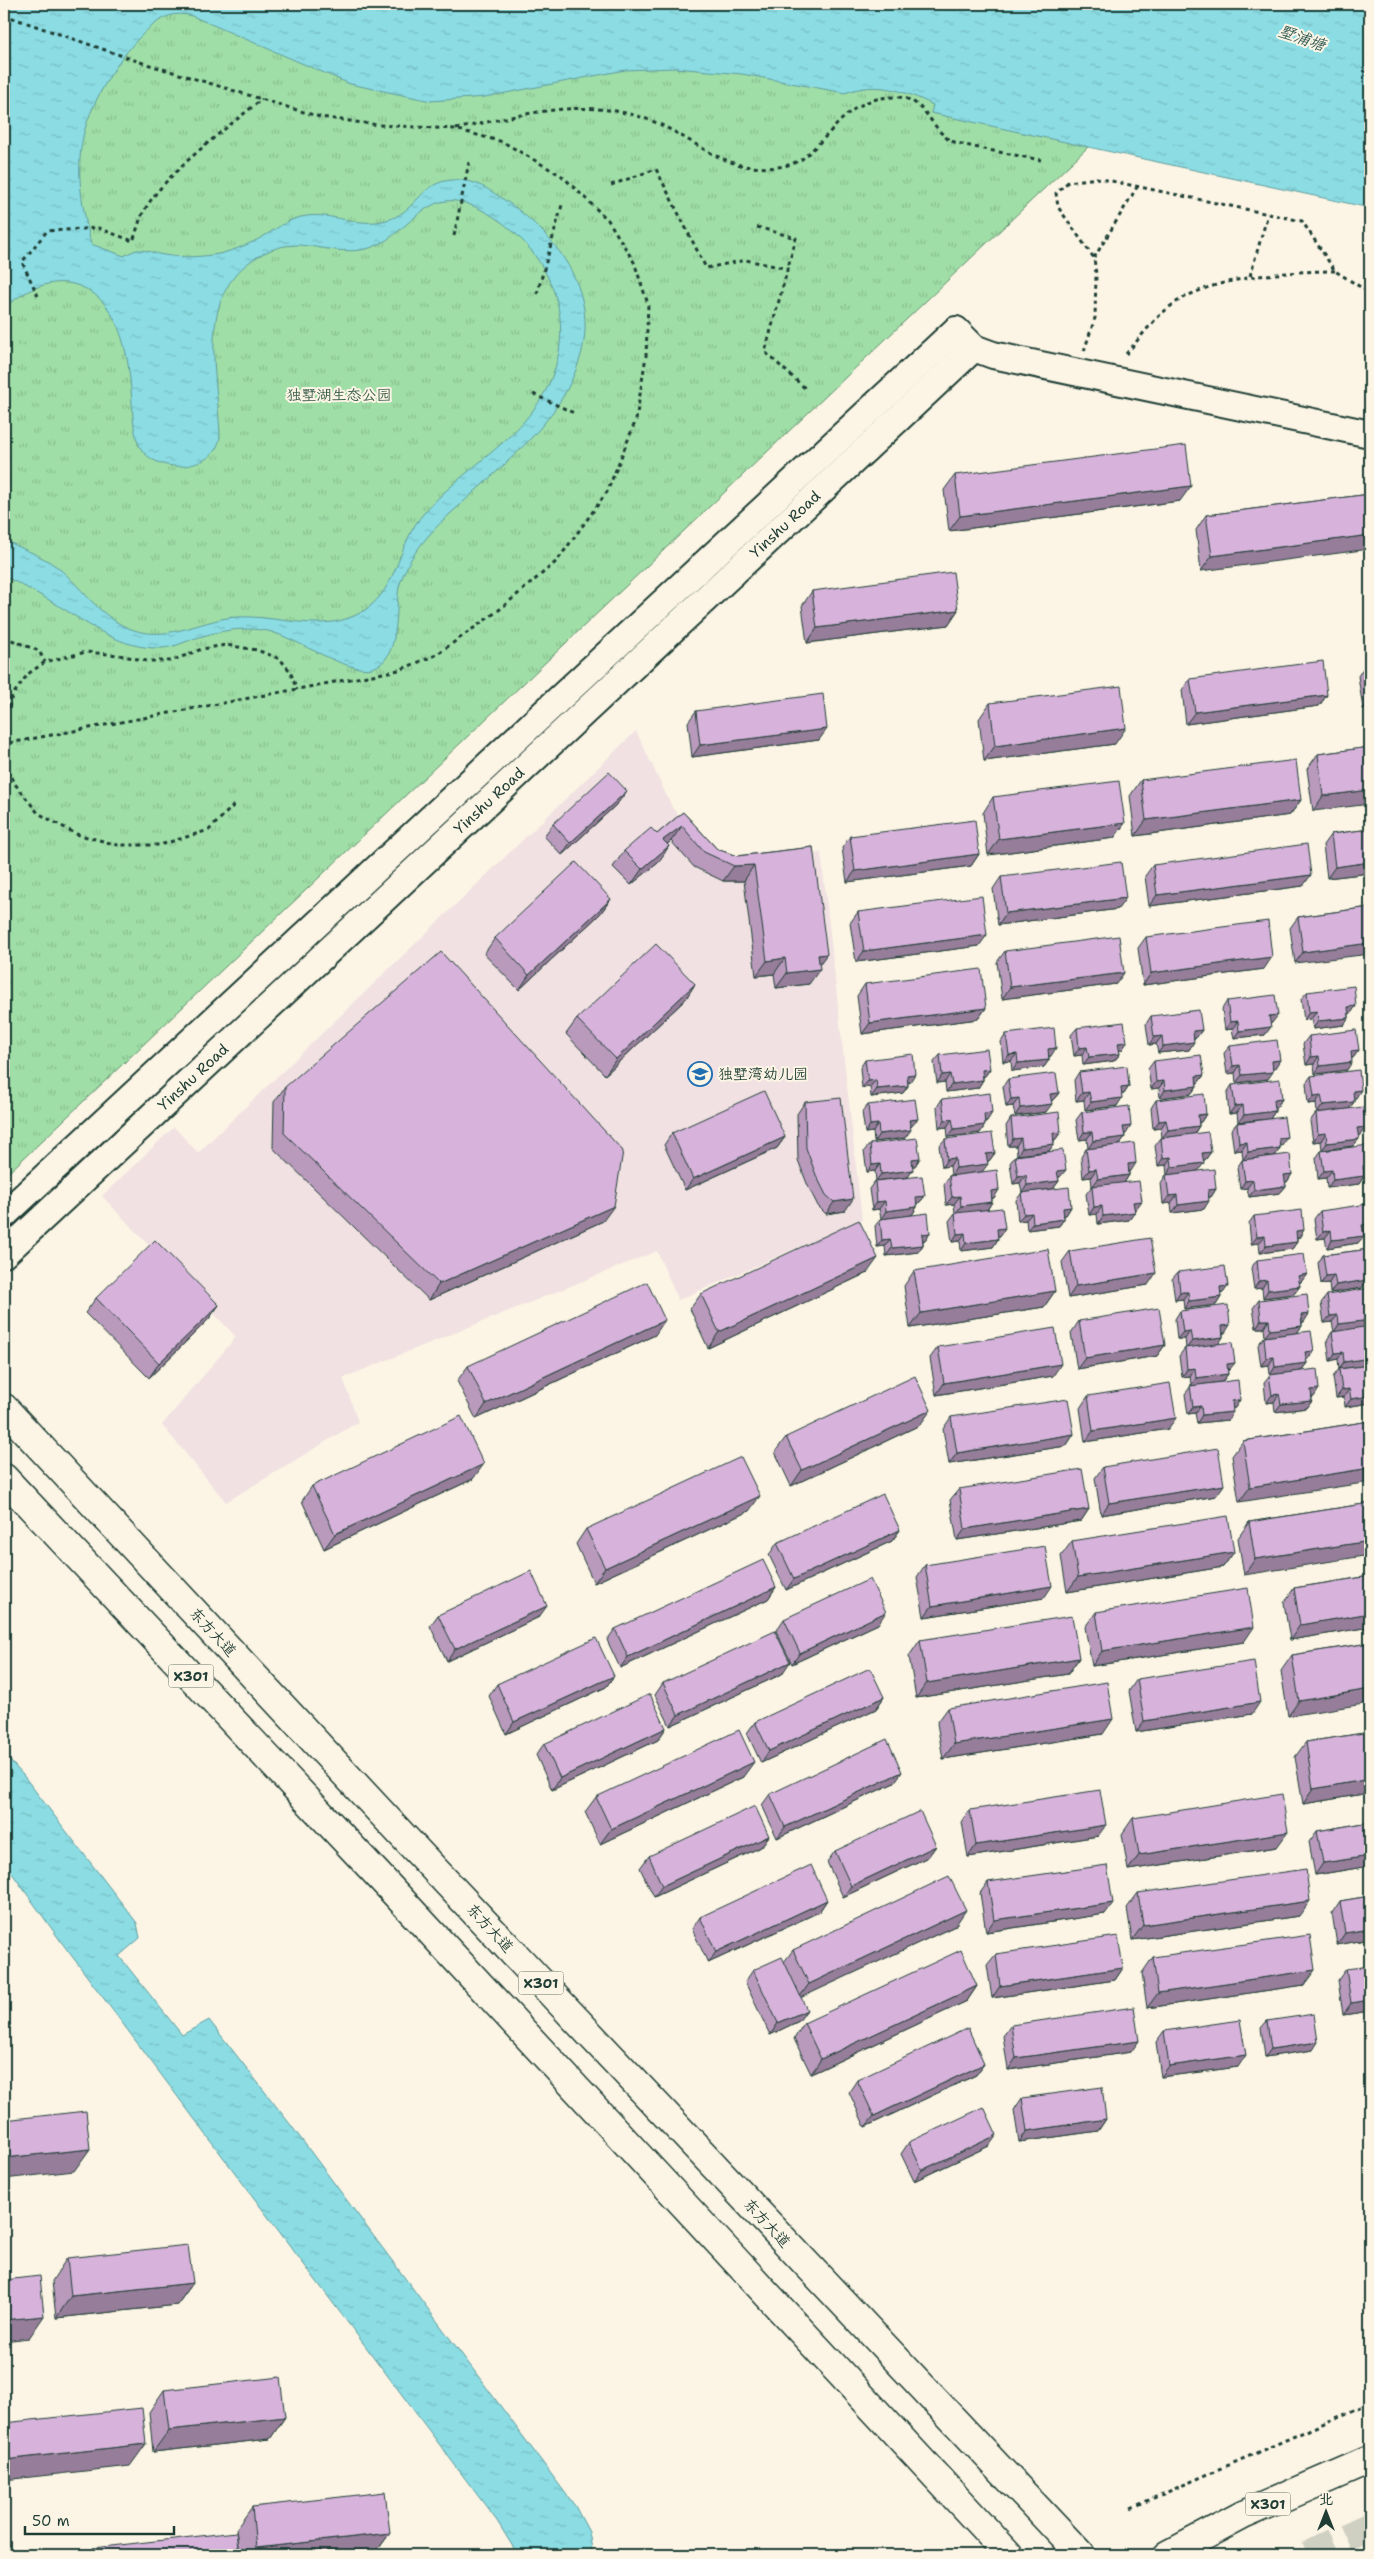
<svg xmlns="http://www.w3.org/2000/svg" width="1374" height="2559" font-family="'Shantell Sans','LXGW WenKai TC',sans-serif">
	<defs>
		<pattern id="park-tufts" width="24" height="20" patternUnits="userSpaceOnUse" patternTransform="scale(1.25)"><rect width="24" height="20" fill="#9fdea6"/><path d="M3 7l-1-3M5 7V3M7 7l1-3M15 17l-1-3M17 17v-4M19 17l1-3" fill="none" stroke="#88bf90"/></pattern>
		<pattern id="water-ripples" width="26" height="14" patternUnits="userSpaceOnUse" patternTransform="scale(1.25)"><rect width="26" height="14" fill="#8bdce3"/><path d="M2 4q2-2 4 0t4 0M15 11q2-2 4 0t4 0" fill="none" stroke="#78bec3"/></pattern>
	</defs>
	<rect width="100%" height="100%" fill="#fcf5e5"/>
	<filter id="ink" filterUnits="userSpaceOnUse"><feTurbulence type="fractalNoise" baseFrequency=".02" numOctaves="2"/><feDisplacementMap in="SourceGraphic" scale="10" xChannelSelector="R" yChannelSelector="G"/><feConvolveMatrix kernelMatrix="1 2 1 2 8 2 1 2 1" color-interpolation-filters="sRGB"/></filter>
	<g filter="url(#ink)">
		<!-- built -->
		<path fill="#f1e1e2" d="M 636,731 L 673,809 L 726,862 L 821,853 L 862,1220 L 678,1300 L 657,1251 L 343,1378 L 358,1422 L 226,1502 L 162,1425 L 236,1337 L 102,1196 L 174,1127 L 198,1153 Z"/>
		<!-- park -->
		<path fill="url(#park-tufts)" stroke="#5f8e6d" d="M 4,4 L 169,4 L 716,34 L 1021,114 L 1088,147 L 4,1177 Z"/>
		<!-- water -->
		<path fill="url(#water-ripples)" stroke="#609c9d" d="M 4,4 L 1370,4 L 1370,208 L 931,113 L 933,105 C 904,90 876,81 845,93 L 742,74 L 675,68 L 625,70 L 485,97 L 431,101 L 350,84 L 192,16 C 184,14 175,13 166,17 C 132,33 90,100 83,137 C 75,173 83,209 91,244 L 124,256 C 128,254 132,251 137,250 C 144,249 156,254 164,255 C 182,258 200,257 219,254 C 235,250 250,244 264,236 C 276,229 287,220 301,217 C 332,210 357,230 390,219 C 417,210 421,182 452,180 C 472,178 488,189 503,199 C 555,233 599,290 581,355 C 563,420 507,461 460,505 C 443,520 426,536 413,556 C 407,566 402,576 399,587 C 395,609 401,661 372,668 C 347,674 297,638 268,631 C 243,626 218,631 193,639 C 182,643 172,648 160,648 C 121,649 90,625 59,606 C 41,595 22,585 4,576 L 4,539 C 21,549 41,555 57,567 C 86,590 102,623 141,632 C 171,638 198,623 227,618 C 272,611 323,638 365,610 C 399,587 398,542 424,513 C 472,458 545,430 559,352 C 563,327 560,303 549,280 C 534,246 503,217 468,204 C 427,188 408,233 375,246 C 354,255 330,249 308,246 C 289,243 274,247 257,257 C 194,295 218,375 220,436 C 216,474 151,476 138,443 C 132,426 133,408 131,390 C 128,351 118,295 73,284 C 47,278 23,292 4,308 Z
			M 4,1754 L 23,1775 L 137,1923 L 140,1938 L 119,1956 L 182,2035 L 209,2020 L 290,2124 L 575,2506 L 589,2532 L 593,2555 L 518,2555 L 497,2521 L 62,1943 L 4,1862 Z"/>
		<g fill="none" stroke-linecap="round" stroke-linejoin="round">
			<!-- trunk-tunnel -->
			<path stroke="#d0d0c2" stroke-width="28" stroke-dasharray="28 14" stroke-linecap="butt" d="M 1307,2555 L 1370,2526"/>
			<defs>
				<g id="tertiary">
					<path d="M 4,1215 L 956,330 L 974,348 L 993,355 L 1370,434"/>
					<path id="s1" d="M 4,1254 L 974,348"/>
				</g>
				<path id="primary" d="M 4,1408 L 403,1836 L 1081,2555
					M 4,1478 L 378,1875 L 1009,2555
					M 1168,2555 L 1243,2515 L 1370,2460"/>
			</defs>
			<!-- tertiary casing -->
			<use href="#tertiary" stroke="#1f3d34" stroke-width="30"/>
			<!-- primary casing -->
			<use href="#primary" stroke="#1f3d34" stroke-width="31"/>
			<!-- path -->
			<path stroke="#1f3d34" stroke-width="3" stroke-dasharray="4 4" stroke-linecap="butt" d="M 4,15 L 140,62 L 320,117 L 378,125 L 455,129 L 503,142 L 562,176 L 608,220 L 634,262 L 648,304 L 646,356 L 636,420 L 607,492 L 557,561 L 499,610 L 436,655 L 399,670 L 4,744
				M 456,129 C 524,114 592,94 659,124 C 688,137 718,163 751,167 C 767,168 783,169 798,161 C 804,159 808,153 813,149 C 840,124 853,97 895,97 C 924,97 929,125 949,140 C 957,145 1026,157 1041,160
				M 611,185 L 656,169 L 706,268 L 746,260 L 789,269
				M 757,227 L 796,238 L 765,352 L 807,390
				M 454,236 L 469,162
				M 1094,258 L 1137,187
				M 1250,276 L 1268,214
				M 537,294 L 562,205
				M 38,296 L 22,262 L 47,231 L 98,228 L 133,241 C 137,231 139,220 144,211 C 165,173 227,128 262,99
				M 1084,351 L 1095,318 L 1096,274 L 1094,258 L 1058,207 L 1056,193 L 1068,182 L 1097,178 L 1302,221 L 1335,271 L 1370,293
				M 1126,354 C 1139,339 1152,321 1167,309 C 1204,277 1288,271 1335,271
				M 533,394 L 574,413
				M 4,637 L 39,651 L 45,662
				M 4,723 L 12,696 L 28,674 L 45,662 L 86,652 L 119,655 L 147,661 L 171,661 L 202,649 L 226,645 L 257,650 L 280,659 L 290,671 L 297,690
				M 4,763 L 15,784 L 38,813 L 76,834 L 118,845 L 160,845 L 209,830 L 235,804
				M 1131,2508 L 1370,2403"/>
			<!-- tertiary -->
			<use href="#tertiary" stroke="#fcf5e5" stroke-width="26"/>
			<!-- primary -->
			<use href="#primary" stroke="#fcf5e5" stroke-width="28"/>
		</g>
		<!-- wall -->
		<path fill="#b99abd" stroke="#1f3d34" d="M 955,475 L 1180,501 L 949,531 L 944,490 Z
			M 1370,494 L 1201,571 L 1196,530 L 1206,515 Z
			M 812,591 L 958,610 L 948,625 L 807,643 L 802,606 Z
			M 1366,664 L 1370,664 L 1370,708 L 1363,709 L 1358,676 Z
			M 1190,679 L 1327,695 L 1319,706 L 1186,724 L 1182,690 Z
			M 990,703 L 1115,744 L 984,761 L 979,719 Z
			M 696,711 L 819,740 L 692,757 L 688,722 Z
			M 1370,747 L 1313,811 L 1307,769 L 1318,754 Z
			M 1141,780 L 1301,800 L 1290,815 L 1135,836 L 1130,796 Z
			M 993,797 L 1125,823 L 1114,838 L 988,855 L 983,813 Z
			M 618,803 L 562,855 L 544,836 L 553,824 Z
			M 683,812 L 717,849 L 737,856 L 813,847 L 819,965 L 809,984 L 776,988 L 774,974 L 756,976 L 744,881 L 723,881 L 694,867 L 671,841 L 667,844 L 659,862 L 631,885 L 613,867 L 624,851 L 657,834 Z
			M 1370,829 L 1370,873 L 1327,878 L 1323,845 L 1331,834 Z
			M 850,836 L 979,854 L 971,866 L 847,882 L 842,848 Z
			M 1153,865 L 1303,886 L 1149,906 L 1145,876 Z
			M 1001,877 L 1118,909 L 998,925 L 993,889 Z
			M 611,899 L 600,914 L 519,990 L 484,954 L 495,938 Z
			M 1370,907 L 1295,963 L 1290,928 L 1298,917 Z
			M 858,912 L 979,946 L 856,962 L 850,923 Z
			M 1146,937 L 1264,969 L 1143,985 L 1138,948 Z
			M 1005,951 L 1116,984 L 1002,999 L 997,962 Z
			M 695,984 L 685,1000 L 605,1075 L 566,1034 L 577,1019 Z
			M 865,984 L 986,1008 L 978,1019 L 862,1034 L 857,996 Z
			M 1307,992 L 1356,1006 L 1351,1013 L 1349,1014 L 1349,1018 L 1344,1025 L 1313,1029 L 1311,1019 L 1304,1020 L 1301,999 Z
			M 1227,1001 L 1272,1023 L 1270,1023 L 1265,1035 L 1234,1038 L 1232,1029 L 1225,1030 L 1222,1009 Z
			M 1151,1016 L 1202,1030 L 1196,1038 L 1194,1038 L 1189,1050 L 1158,1053 L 1156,1044 L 1149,1045 L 1146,1024 Z
			M 1077,1028 L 1127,1042 L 1122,1050 L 1119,1050 L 1120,1054 L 1114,1061 L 1083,1065 L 1082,1055 L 1074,1056 L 1071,1035 Z
			M 1006,1034 L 1051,1056 L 1049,1056 L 1049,1060 L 1044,1067 L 1012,1071 L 1011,1061 L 1003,1062 L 1001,1042 Z
			M 1309,1036 L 1359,1050 L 1353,1058 L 1351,1058 L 1347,1070 L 1315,1074 L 1314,1064 L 1306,1065 L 1303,1044 Z
			M 1230,1046 L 1275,1068 L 1273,1068 L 1268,1079 L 1236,1083 L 1235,1073 L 1227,1074 L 1224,1053 Z
			M 940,1055 L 990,1069 L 985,1076 L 983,1077 L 983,1080 L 978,1088 L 946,1092 L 945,1082 L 937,1083 L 934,1062 Z
			M 865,1060 L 910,1082 L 908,1082 L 908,1086 L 903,1093 L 871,1097 L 870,1087 L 862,1088 L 860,1068 Z
			M 1154,1061 L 1204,1075 L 1198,1083 L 1196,1083 L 1197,1086 L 1191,1094 L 1160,1098 L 1159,1088 L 1151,1089 L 1148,1069 Z
			M 1079,1072 L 1129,1086 L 1124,1094 L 1122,1094 L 1117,1106 L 1085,1110 L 1084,1100 L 1076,1101 L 1074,1080 Z
			M 1311,1076 L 1356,1098 L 1354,1098 L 1354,1102 L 1349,1109 L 1366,1127 L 1360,1135 L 1358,1135 L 1359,1139 L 1353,1146 L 1322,1150 L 1321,1141 L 1313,1142 L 1310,1121 L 1316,1113 L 1317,1113 L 1316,1103 L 1308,1104 L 1306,1083 Z
			M 1008,1079 L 1059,1093 L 1053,1100 L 1051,1101 L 1046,1112 L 1015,1116 L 1013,1106 L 1006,1107 L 1003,1086 Z
			M 1232,1085 L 1282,1099 L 1277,1107 L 1275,1107 L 1275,1111 L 1270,1119 L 1282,1145 L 1280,1145 L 1280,1148 L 1275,1156 L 1243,1160 L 1242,1150 L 1234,1151 L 1231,1130 L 1237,1123 L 1238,1122 L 1237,1113 L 1229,1114 L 1227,1093 Z
			M 285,1087 L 603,1221 L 429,1300 L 273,1148 L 274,1102 Z
			M 942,1099 L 987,1121 L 985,1121 L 985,1125 L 980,1133 L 948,1137 L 947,1127 L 939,1128 L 937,1107 Z
			M 1156,1100 L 1206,1114 L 1201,1122 L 1199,1122 L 1199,1126 L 1194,1134 L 1211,1152 L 1205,1160 L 1167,1175 L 1166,1165 L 1158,1166 L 1155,1146 L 1161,1138 L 1162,1138 L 1161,1128 L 1153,1129 L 1151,1108 Z
			M 805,1102 L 845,1211 L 826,1214 L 818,1206 L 808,1186 L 798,1160 L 797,1114 Z
			M 868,1105 L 912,1126 L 910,1127 L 905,1138 L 874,1142 L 873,1132 L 865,1133 L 862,1112 Z
			M 1082,1112 L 1126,1134 L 1124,1134 L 1125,1137 L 1119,1145 L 1131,1171 L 1129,1171 L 1129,1175 L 1124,1183 L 1136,1209 L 1134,1209 L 1135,1212 L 1129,1220 L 1098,1224 L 1097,1214 L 1089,1215 L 1086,1194 L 1092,1186 L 1091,1177 L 1083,1178 L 1081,1157 L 1086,1149 L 1088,1149 L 1087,1139 L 1079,1140 L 1076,1120 Z
			M 1011,1118 L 1061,1132 L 1055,1140 L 1054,1140 L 1054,1144 L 1049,1151 L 1060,1177 L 1058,1178 L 1059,1181 L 1053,1189 L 1071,1207 L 1066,1215 L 1064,1215 L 1064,1219 L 1059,1226 L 1027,1230 L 1026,1220 L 1018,1221 L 1016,1200 L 1022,1193 L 1020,1183 L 1013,1184 L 1010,1163 L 1015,1156 L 1017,1155 L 1016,1146 L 1008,1146 L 1006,1126 Z
			M 672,1133 L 785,1137 L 777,1148 L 685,1190 L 664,1145 Z
			M 945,1139 L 995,1153 L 989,1161 L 987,1161 L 982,1172 L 994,1198 L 992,1198 L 992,1202 L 987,1210 L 1000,1236 L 997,1236 L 998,1239 L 993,1247 L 961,1251 L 960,1241 L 952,1242 L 949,1221 L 955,1213 L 954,1204 L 946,1205 L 944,1184 L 949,1176 L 951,1176 L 950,1166 L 942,1167 L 939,1146 Z
			M 870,1144 L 920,1158 L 915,1166 L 912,1166 L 908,1177 L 925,1196 L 919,1203 L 917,1204 L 917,1207 L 912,1215 L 930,1233 L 925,1240 L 923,1241 L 923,1245 L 918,1252 L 886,1256 L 885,1246 L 877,1247 L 875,1226 L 881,1218 L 879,1209 L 872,1210 L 869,1189 L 875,1181 L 876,1181 L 875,1171 L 867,1172 L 864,1151 Z
			M 1321,1151 L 1366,1172 L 1364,1173 L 1364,1176 L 1359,1184 L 1327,1188 L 1326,1178 L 1318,1179 L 1316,1158 Z
			M 1242,1160 L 1292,1174 L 1287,1182 L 1285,1182 L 1286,1186 L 1280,1193 L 1249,1197 L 1247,1188 L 1240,1189 L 1237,1168 Z
			M 1166,1175 L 1216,1189 L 1211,1197 L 1209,1197 L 1204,1209 L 1172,1213 L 1171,1203 L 1163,1204 L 1161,1183 Z
			M 1320,1211 L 1370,1224 L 1365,1232 L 1363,1232 L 1358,1243 L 1327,1248 L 1325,1238 L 1317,1239 L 1314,1219 Z
			M 1254,1216 L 1299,1238 L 1297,1238 L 1297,1242 L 1292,1249 L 1260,1253 L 1259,1243 L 1251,1244 L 1249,1223 Z
			M 1370,1249 L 1370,1274 L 1368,1276 L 1366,1277 L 1362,1288 L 1330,1293 L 1329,1283 L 1321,1284 L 1318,1263 L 1323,1255 Z
			M 1070,1251 L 1148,1285 L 1068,1298 L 1062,1262 Z
			M 1257,1260 L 1307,1274 L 1301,1282 L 1299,1283 L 1300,1286 L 1294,1294 L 1263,1298 L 1262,1288 L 1254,1289 L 1251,1268 Z
			M 914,1271 L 1055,1291 L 1044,1307 L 910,1328 L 904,1286 Z
			M 1178,1272 L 1228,1286 L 1223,1293 L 1220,1294 L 1221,1297 L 1216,1305 L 1184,1309 L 1183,1299 L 1175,1300 L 1172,1279 Z
			M 867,1273 L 708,1348 L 690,1309 L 701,1294 Z
			M 1327,1295 L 1370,1316 L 1370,1320 L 1365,1327 L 1370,1326 L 1339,1369 L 1338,1359 L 1330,1361 L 1327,1340 L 1332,1332 L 1334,1332 L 1332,1322 L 1324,1323 L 1321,1303 Z
			M 96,1298 L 219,1305 L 208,1320 L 149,1378 L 85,1313 Z
			M 1259,1300 L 1304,1322 L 1302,1322 L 1302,1326 L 1297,1333 L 1308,1359 L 1306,1359 L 1307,1363 L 1301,1371 L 1314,1397 L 1312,1397 L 1312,1401 L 1307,1408 L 1275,1412 L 1274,1402 L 1266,1403 L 1264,1382 L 1270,1375 L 1269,1365 L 1261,1366 L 1258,1345 L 1264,1337 L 1265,1337 L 1264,1328 L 1256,1328 L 1253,1308 Z
			M 1180,1311 L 1225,1333 L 1223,1333 L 1223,1337 L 1218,1344 L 1229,1370 L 1227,1371 L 1228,1374 L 1222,1382 L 1235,1408 L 1233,1408 L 1228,1420 L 1197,1423 L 1195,1413 L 1188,1414 L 1185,1394 L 1191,1386 L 1190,1376 L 1182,1377 L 1179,1356 L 1185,1348 L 1186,1348 L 1185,1339 L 1177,1339 L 1175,1319 Z
			M 1079,1321 L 1165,1345 L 1157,1356 L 1077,1369 L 1071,1333 Z
			M 655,1335 L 476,1419 L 457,1381 L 468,1366 Z
			M 938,1347 L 1053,1376 L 936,1395 L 930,1358 Z
			M 1339,1369 L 1370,1403 L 1345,1407 L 1344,1397 L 1336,1398 L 1333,1377 Z
			M 1088,1396 L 1168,1429 L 1085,1442 L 1080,1408 Z
			M 951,1417 L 1074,1434 L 1066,1446 L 949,1464 L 943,1429 Z
			M 1370,1421 L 1239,1502 L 1232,1456 L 1243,1441 Z
			M 920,1425 L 791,1486 L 775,1452 L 786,1437 Z
			M 1103,1467 L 1216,1496 L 1101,1515 L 1095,1478 Z
			M 473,1479 L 324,1549 L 302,1501 L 312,1486 Z
			M 959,1489 L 1089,1509 L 1081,1521 L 957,1540 L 950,1500 Z
			M 1370,1503 L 1244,1575 L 1238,1538 L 1249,1522 Z
			M 749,1511 L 594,1583 L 576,1544 L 586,1529 Z
			M 900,1530 L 892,1541 L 786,1590 L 769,1555 L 777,1543 Z
			M 1072,1541 L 1234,1552 L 1223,1567 L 1067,1592 L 1061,1556 Z
			M 925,1565 L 1044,1598 L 924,1617 L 917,1577 Z
			M 1370,1576 L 1370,1627 L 1290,1640 L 1284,1603 L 1294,1588 Z
			M 776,1587 L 768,1599 L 620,1668 L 607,1640 L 615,1629 Z
			M 1096,1612 L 1244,1642 L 1092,1666 L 1085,1627 Z
			M 438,1615 L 539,1617 L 447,1661 L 430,1626 Z
			M 784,1619 L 878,1624 L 792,1664 L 776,1631 Z
			M 920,1640 L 1079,1658 L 1068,1674 L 916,1698 L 909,1656 Z
			M 1370,1643 L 1288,1716 L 1281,1671 L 1292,1655 Z
			M 782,1674 L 670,1726 L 655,1695 L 663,1683 Z
			M 614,1676 L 606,1687 L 506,1734 L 489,1696 L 497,1684 Z
			M 1137,1679 L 1252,1714 L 1136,1732 L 1129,1691 Z
			M 884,1697 L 876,1709 L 761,1763 L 747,1733 L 755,1722 Z
			M 948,1708 L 1103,1734 L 943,1759 L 937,1723 Z
			M 666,1728 L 658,1740 L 552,1790 L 536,1755 L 544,1744 Z
			M 1370,1732 L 1370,1793 L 1303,1804 L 1295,1757 L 1306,1742 Z
			M 743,1777 L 600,1844 L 585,1812 L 596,1797 Z
			M 894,1783 L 777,1838 L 762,1805 L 770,1794 Z
			M 970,1810 L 1098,1836 L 968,1857 L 962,1822 Z
			M 1133,1818 L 1277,1847 L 1128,1870 L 1122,1834 Z
			M 1370,1822 L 1370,1866 L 1315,1875 L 1309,1842 L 1317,1831 Z
			M 769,1836 L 761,1847 L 654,1897 L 640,1868 L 649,1856 Z
			M 936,1846 L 928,1857 L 843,1897 L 827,1862 L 835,1851 Z
			M 988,1882 L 1105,1914 L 986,1932 L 980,1893 Z
			M 1138,1893 L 1299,1916 L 1132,1940 L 1127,1908 Z
			M 1370,1896 L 1370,1939 L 1337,1945 L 1332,1913 L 1340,1901 Z
			M 827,1900 L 819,1912 L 708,1963 L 692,1929 L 700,1917 Z
			M 955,1926 L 801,1997 L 799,2021 L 770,2035 L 745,1982 L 753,1970 L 784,1962 L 793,1950 Z
			M 996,1954 L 1123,1968 L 1115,1980 L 992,1998 L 987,1965 Z
			M 1153,1957 L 1304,1985 L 1147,2008 L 1142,1973 Z
			M 1346,1969 L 1370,2011 L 1343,2015 L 1338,1980 Z
			M 977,1986 L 967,2001 L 811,2074 L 794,2039 L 804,2023 Z
			M 1267,2021 L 1313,2050 L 1265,2057 L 1261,2028 Z
			M 1011,2025 L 1131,2052 L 1008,2070 L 1003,2036 Z
			M 1164,2031 L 1238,2067 L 1161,2077 L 1156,2042 Z
			M 984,2064 L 976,2075 L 865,2127 L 849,2092 L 857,2080 Z
			M 1022,2098 L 1106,2119 L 1098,2131 L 1019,2142 L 1014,2110 Z
			M 909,2142 L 989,2146 L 914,2181 L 901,2154 Z
			M 67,2258 L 193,2283 L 177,2305 L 56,2318 L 52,2281 Z
			M 164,2390 L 285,2417 L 270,2439 L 153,2452 L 149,2412 Z
			M 252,2507 L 390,2533 L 374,2555 L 239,2555 L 236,2529 Z
			M 93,2548 L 239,2555 L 88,2555 Z"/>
		<!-- shaded-wall -->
		<path fill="#967d9a" stroke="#1f3d34" d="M 1191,486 L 1180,501 L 949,531 L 960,516 Z
			M 1370,535 L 1370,549 L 1201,571 L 1212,556 Z
			M 958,610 L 948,625 L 807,643 L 817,628 Z
			M 1327,695 L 1319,706 L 1186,724 L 1195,712 Z
			M 1370,698 L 1370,708 L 1363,709 Z
			M 1126,728 L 1115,744 L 984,761 L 995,746 Z
			M 827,729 L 819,740 L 692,757 L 700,745 Z
			M 1370,790 L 1370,804 L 1313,811 L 1323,796 Z
			M 627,791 L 618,803 L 562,855 L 570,843 Z
			M 1301,800 L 1290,815 L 1135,836 L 1146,820 Z
			M 1125,823 L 1114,838 L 988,855 L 999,839 Z
			M 682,826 L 671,841 L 652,856 L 663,840 Z
			M 669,846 L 659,862 L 631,885 L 642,869 Z
			M 979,854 L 971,866 L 847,882 L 855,871 Z
			M 1370,862 L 1370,873 L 1327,878 L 1335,867 Z
			M 754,865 L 744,881 L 723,881 L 734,866 Z
			M 1311,875 L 1303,886 L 1149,906 L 1157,895 Z
			M 1126,898 L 1118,909 L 998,925 L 1006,913 Z
			M 611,899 L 600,914 L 519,990 L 529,975 Z
			M 987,935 L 979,946 L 856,962 L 864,951 Z
			M 1370,943 L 1370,954 L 1295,963 L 1303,952 Z
			M 827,954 L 816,969 L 818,955 Z
			M 1272,957 L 1264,969 L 1143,985 L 1151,973 Z
			M 785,958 L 774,974 L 756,976 L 767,961 Z
			M 820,969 L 809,984 L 776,988 L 787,973 Z
			M 1124,973 L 1116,984 L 1002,999 L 1010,987 Z
			M 695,984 L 685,1000 L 605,1075 L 616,1059 Z
			M 1356,1006 L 1351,1013 L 1343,1014 L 1348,1007 Z
			M 986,1008 L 978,1019 L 862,1034 L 870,1023 Z
			M 1317,1011 L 1311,1019 L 1304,1020 L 1309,1012 Z
			M 1278,1015 L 1272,1023 L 1264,1024 L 1269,1016 Z
			M 1349,1018 L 1344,1025 L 1313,1029 L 1318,1021 Z
			M 1238,1021 L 1232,1029 L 1225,1030 L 1230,1022 Z
			M 1271,1027 L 1265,1035 L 1234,1038 L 1239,1031 Z
			M 1202,1030 L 1196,1038 L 1188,1039 L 1193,1031 Z
			M 1162,1036 L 1156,1044 L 1149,1045 L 1154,1037 Z
			M 1127,1042 L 1122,1050 L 1113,1051 L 1118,1043 Z
			M 1194,1042 L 1189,1050 L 1158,1053 L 1163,1046 Z
			M 1087,1047 L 1082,1055 L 1074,1056 L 1079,1048 Z
			M 1056,1048 L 1051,1056 L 1042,1057 L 1048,1049 Z
			M 1359,1050 L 1353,1058 L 1345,1059 L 1351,1051 Z
			M 1017,1054 L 1011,1061 L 1003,1062 L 1009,1055 Z
			M 1120,1054 L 1114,1061 L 1083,1065 L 1089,1057 Z
			M 1319,1056 L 1314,1064 L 1306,1065 L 1311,1057 Z
			M 1049,1060 L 1044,1067 L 1012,1071 L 1018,1063 Z
			M 1280,1060 L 1275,1068 L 1266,1069 L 1272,1061 Z
			M 1352,1062 L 1347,1070 L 1315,1074 L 1320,1066 Z
			M 1240,1065 L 1235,1073 L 1227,1074 L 1233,1066 Z
			M 990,1069 L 985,1076 L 976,1077 L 982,1070 Z
			M 1273,1072 L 1268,1079 L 1236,1083 L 1242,1075 Z
			M 915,1074 L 910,1082 L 902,1083 L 907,1075 Z
			M 950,1074 L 945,1082 L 937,1083 L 942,1075 Z
			M 1204,1075 L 1198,1083 L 1190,1084 L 1196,1076 Z
			M 876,1080 L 870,1087 L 862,1088 L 868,1081 Z
			M 983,1080 L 978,1088 L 946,1092 L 952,1084 Z
			M 1164,1081 L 1159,1088 L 1151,1089 L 1156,1082 Z
			M 908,1086 L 903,1093 L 871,1097 L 877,1089 Z
			M 1129,1086 L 1124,1094 L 1116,1095 L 1121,1087 Z
			M 1197,1086 L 1191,1094 L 1160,1098 L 1165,1090 Z
			M 1361,1090 L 1356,1098 L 1347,1099 L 1353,1091 Z
			M 1089,1092 L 1084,1100 L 1076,1101 L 1082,1093 Z
			M 1059,1093 L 1053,1100 L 1045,1101 L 1050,1094 Z
			M 1321,1095 L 1316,1103 L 1308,1104 L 1314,1096 Z
			M 1019,1098 L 1013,1106 L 1006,1107 L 1011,1099 Z
			M 1122,1098 L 1117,1106 L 1085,1110 L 1091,1102 Z
			M 1282,1099 L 1277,1107 L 1269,1108 L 1274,1100 Z
			M 1354,1102 L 1349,1109 L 1317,1113 L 1323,1105 Z
			M 1052,1104 L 1046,1112 L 1015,1116 L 1020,1108 Z
			M 1243,1105 L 1237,1113 L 1229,1114 L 1235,1106 Z
			M 1275,1111 L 1270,1119 L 1238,1122 L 1244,1115 Z
			M 992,1113 L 987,1121 L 979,1122 L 984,1114 Z
			M 1206,1114 L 1201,1122 L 1192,1123 L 1198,1115 Z
			M 918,1119 L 912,1126 L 904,1127 L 909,1120 Z
			M 952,1119 L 947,1127 L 939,1128 L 945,1120 Z
			M 1166,1120 L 1161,1128 L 1153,1129 L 1159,1121 Z
			M 878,1124 L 873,1132 L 865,1133 L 870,1125 Z
			M 985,1125 L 980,1133 L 948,1137 L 954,1129 Z
			M 1131,1126 L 1126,1134 L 1118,1135 L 1123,1127 Z
			M 1199,1126 L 1194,1134 L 1162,1138 L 1168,1130 Z
			M 1366,1127 L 1360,1135 L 1352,1136 L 1357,1128 Z
			M 911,1130 L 905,1138 L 874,1142 L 879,1134 Z
			M 1061,1132 L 1055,1140 L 1047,1141 L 1053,1133 Z
			M 1084,1132 L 1092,1132 L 1087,1139 L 1079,1140 Z
			M 1326,1133 L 1321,1141 L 1313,1142 L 1318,1134 Z
			M 785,1137 L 777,1148 L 685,1190 L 693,1179 Z
			M 1125,1137 L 1119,1145 L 1088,1149 L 1093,1141 Z
			M 1287,1137 L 1282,1145 L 1273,1146 L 1279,1138 Z
			M 1021,1138 L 1016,1146 L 1008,1146 L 1013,1139 Z
			M 1359,1139 L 1353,1146 L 1322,1150 L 1327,1143 Z
			M 1247,1142 L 1242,1150 L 1234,1151 L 1239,1143 Z
			M 1054,1144 L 1049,1151 L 1017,1155 L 1022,1148 Z
			M 1280,1148 L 1275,1156 L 1243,1160 L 1248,1152 Z
			M 1211,1152 L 1205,1160 L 1197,1161 L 1202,1153 Z
			M 995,1153 L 989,1161 L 981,1162 L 986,1154 Z
			M 1171,1157 L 1166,1165 L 1158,1166 L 1163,1158 Z
			M 920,1158 L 915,1166 L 906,1167 L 912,1159 Z
			M 955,1158 L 950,1166 L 942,1167 L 947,1159 Z
			M 1136,1163 L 1131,1171 L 1122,1172 L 1128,1164 Z
			M 1204,1163 L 1198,1171 L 1167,1175 L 1172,1167 Z
			M 880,1164 L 875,1171 L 867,1172 L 872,1165 Z
			M 988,1164 L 982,1172 L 951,1176 L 956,1168 Z
			M 1370,1165 L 1370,1166 L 1366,1172 L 1358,1173 L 1363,1166 Z
			M 1096,1169 L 1091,1177 L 1083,1178 L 1089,1170 Z
			M 913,1170 L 908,1177 L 876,1181 L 881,1174 Z
			M 1066,1170 L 1060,1177 L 1052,1178 L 1057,1171 Z
			M 1332,1170 L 1326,1178 L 1318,1179 L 1324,1171 Z
			M 1292,1174 L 1287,1182 L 1279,1183 L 1284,1175 Z
			M 1026,1175 L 1020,1183 L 1013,1184 L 1018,1176 Z
			M 1129,1175 L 1124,1183 L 1092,1187 L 1098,1179 Z
			M 1364,1176 L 1359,1184 L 1327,1188 L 1333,1180 Z
			M 1253,1180 L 1247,1188 L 1240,1189 L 1245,1181 Z
			M 1059,1181 L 1053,1189 L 1022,1193 L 1027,1185 Z
			M 1286,1186 L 1280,1193 L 1249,1197 L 1254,1190 Z
			M 1216,1189 L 1211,1197 L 1203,1198 L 1208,1190 Z
			M 999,1190 L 994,1198 L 985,1199 L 991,1191 Z
			M 1177,1195 L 1171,1203 L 1163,1204 L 1169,1196 Z
			M 925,1196 L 919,1203 L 911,1204 L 916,1197 Z
			M 960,1196 L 954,1204 L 946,1205 L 952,1197 Z
			M 853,1199 L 845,1211 L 826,1214 L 834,1202 Z
			M 885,1201 L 879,1209 L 872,1210 L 877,1202 Z
			M 1142,1201 L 1136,1209 L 1128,1210 L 1133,1202 Z
			M 1209,1201 L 1204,1209 L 1172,1213 L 1178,1205 Z
			M 992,1202 L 987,1210 L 955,1214 L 961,1206 Z
			M 614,1206 L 603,1221 L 429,1300 L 439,1284 Z
			M 1102,1206 L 1097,1214 L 1089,1215 L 1094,1207 Z
			M 917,1207 L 912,1215 L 881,1219 L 886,1211 Z
			M 1071,1207 L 1066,1215 L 1057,1216 L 1063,1208 Z
			M 1135,1212 L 1129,1220 L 1098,1224 L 1103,1216 Z
			M 1032,1213 L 1026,1220 L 1018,1221 L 1024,1214 Z
			M 1064,1219 L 1059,1226 L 1027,1230 L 1033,1223 Z
			M 1370,1224 L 1365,1232 L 1357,1233 L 1362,1225 Z
			M 1005,1228 L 1000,1236 L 991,1237 L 997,1229 Z
			M 1304,1230 L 1299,1238 L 1291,1239 L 1296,1231 Z
			M 1331,1230 L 1325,1238 L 1317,1239 L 1323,1232 Z
			M 930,1233 L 925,1240 L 917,1241 L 922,1234 Z
			M 965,1233 L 960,1241 L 952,1242 L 957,1234 Z
			M 1265,1236 L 1259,1243 L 1251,1244 L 1257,1237 Z
			M 1364,1236 L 1358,1243 L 1327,1248 L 1332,1240 Z
			M 890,1239 L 885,1246 L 877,1247 L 882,1240 Z
			M 998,1239 L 993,1247 L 961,1251 L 966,1243 Z
			M 1297,1242 L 1292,1249 L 1260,1253 L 1266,1246 Z
			M 923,1245 L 918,1252 L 886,1256 L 892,1248 Z
			M 878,1258 L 867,1273 L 708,1348 L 719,1332 Z
			M 1370,1269 L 1370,1274 L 1368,1276 L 1360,1278 L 1366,1270 Z
			M 1156,1273 L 1148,1285 L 1068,1298 L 1076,1286 Z
			M 1307,1274 L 1301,1282 L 1293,1284 L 1298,1276 Z
			M 1334,1275 L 1329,1283 L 1321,1284 L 1326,1276 Z
			M 1267,1280 L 1262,1288 L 1254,1289 L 1259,1281 Z
			M 1367,1280 L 1362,1288 L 1330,1293 L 1336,1285 Z
			M 1228,1286 L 1223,1293 L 1214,1294 L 1220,1287 Z
			M 1300,1286 L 1294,1294 L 1263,1298 L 1268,1290 Z
			M 1055,1291 L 1044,1307 L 910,1328 L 921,1313 Z
			M 1180,1292 L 1188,1292 L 1183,1299 L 1175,1300 Z
			M 1221,1297 L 1216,1305 L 1184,1309 L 1189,1301 Z
			M 219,1305 L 208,1320 L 149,1378 L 159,1363 Z
			M 1309,1314 L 1304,1322 L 1295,1323 L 1301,1315 Z
			M 1338,1315 L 1332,1322 L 1324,1323 L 1330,1316 Z
			M 665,1320 L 655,1335 L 476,1419 L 486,1404 Z
			M 1261,1320 L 1269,1320 L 1264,1328 L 1256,1328 Z
			M 1370,1320 L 1365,1328 L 1334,1332 L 1339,1324 Z
			M 1230,1325 L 1225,1333 L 1216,1334 L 1222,1326 Z
			M 1302,1326 L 1297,1333 L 1265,1337 L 1270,1330 Z
			M 1190,1331 L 1185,1339 L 1177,1339 L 1183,1332 Z
			M 1223,1337 L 1218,1345 L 1186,1349 L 1192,1341 Z
			M 1165,1345 L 1157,1356 L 1077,1369 L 1085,1358 Z
			M 1314,1351 L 1308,1359 L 1300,1360 L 1305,1352 Z
			M 1343,1352 L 1338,1359 L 1330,1361 L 1335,1353 Z
			M 1274,1357 L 1269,1365 L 1261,1366 L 1266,1358 Z
			M 1370,1358 L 1370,1365 L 1339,1369 L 1344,1362 Z
			M 1235,1363 L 1229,1370 L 1221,1371 L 1227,1364 Z
			M 1307,1363 L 1301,1371 L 1270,1375 L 1275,1367 Z
			M 1061,1364 L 1053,1376 L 936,1395 L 944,1383 Z
			M 1195,1368 L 1190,1376 L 1182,1377 L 1187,1369 Z
			M 1228,1374 L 1222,1382 L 1191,1386 L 1196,1378 Z
			M 1319,1389 L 1314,1397 L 1306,1398 L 1311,1390 Z
			M 1349,1389 L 1344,1397 L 1336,1398 L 1342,1390 Z
			M 1279,1394 L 1274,1402 L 1266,1403 L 1272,1395 Z
			M 1370,1396 L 1370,1403 L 1345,1407 L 1351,1399 Z
			M 1240,1400 L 1235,1408 L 1227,1409 L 1232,1401 Z
			M 1312,1401 L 1307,1408 L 1275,1412 L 1281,1404 Z
			M 1201,1406 L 1195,1413 L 1188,1414 L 1193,1407 Z
			M 931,1410 L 920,1425 L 791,1486 L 802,1470 Z
			M 1233,1412 L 1228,1420 L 1197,1423 L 1202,1415 Z
			M 1176,1418 L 1168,1429 L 1085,1442 L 1093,1431 Z
			M 1074,1434 L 1066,1446 L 949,1464 L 957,1453 Z
			M 484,1464 L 473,1479 L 324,1549 L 335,1534 Z
			M 1370,1468 L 1370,1482 L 1239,1502 L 1250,1487 Z
			M 1224,1485 L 1216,1496 L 1101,1515 L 1109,1503 Z
			M 760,1496 L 749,1511 L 594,1583 L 605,1568 Z
			M 1089,1509 L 1081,1521 L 957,1540 L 965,1529 Z
			M 900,1530 L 892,1541 L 786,1590 L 794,1579 Z
			M 1370,1541 L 1370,1555 L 1244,1575 L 1255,1559 Z
			M 1234,1552 L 1223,1567 L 1067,1592 L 1078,1577 Z
			M 1052,1586 L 1044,1598 L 924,1617 L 932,1606 Z
			M 776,1587 L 768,1599 L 620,1668 L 628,1657 Z
			M 547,1606 L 539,1617 L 447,1661 L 455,1649 Z
			M 886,1612 L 878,1624 L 792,1664 L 800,1653 Z
			M 1370,1613 L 1370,1627 L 1290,1640 L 1300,1625 Z
			M 1254,1627 L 1244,1642 L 1092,1666 L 1102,1651 Z
			M 1079,1658 L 1068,1674 L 916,1698 L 927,1683 Z
			M 790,1662 L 782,1674 L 670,1726 L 678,1715 Z
			M 614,1676 L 606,1687 L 506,1734 L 514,1722 Z
			M 1370,1689 L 1370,1703 L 1288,1716 L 1299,1701 Z
			M 884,1697 L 876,1709 L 761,1763 L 769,1751 Z
			M 1260,1702 L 1252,1714 L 1136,1732 L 1144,1721 Z
			M 1113,1719 L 1103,1734 L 943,1759 L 954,1744 Z
			M 666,1728 L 658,1740 L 552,1790 L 560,1778 Z
			M 754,1762 L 743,1777 L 600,1844 L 611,1829 Z
			M 902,1772 L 894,1783 L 777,1838 L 785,1827 Z
			M 1370,1779 L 1370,1793 L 1303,1804 L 1313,1789 Z
			M 1106,1825 L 1098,1836 L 968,1857 L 976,1845 Z
			M 1288,1832 L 1277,1847 L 1128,1870 L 1139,1855 Z
			M 769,1836 L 761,1847 L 654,1897 L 662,1886 Z
			M 936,1846 L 928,1857 L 843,1897 L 851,1886 Z
			M 1370,1856 L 1370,1866 L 1315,1875 L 1323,1863 Z
			M 827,1900 L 819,1912 L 708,1963 L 716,1952 Z
			M 1310,1901 L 1299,1916 L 1132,1940 L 1143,1925 Z
			M 1113,1903 L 1105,1914 L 986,1932 L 994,1920 Z
			M 966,1910 L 955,1926 L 798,1999 L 809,1984 Z
			M 1370,1929 L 1370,1939 L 1337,1945 L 1345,1933 Z
			M 1123,1968 L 1115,1980 L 992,1998 L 1000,1986 Z
			M 1315,1970 L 1304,1985 L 1147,2008 L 1158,1993 Z
			M 977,1986 L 967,2001 L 811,2074 L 821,2059 Z
			M 1370,2000 L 1370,2011 L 1343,2015 L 1351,2003 Z
			M 807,2010 L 799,2021 L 770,2035 L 778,2023 Z
			M 1139,2041 L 1131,2052 L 1008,2070 L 1016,2058 Z
			M 1318,2042 L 1313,2050 L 1265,2057 L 1271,2049 Z
			M 1246,2055 L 1238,2067 L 1161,2077 L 1169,2066 Z
			M 984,2064 L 976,2075 L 865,2127 L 874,2116 Z
			M 1106,2119 L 1098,2131 L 1019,2142 L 1027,2131 Z
			M 997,2135 L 989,2146 L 914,2181 L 922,2170 Z
			M 90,2149 L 74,2171 L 4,2179 L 4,2158 Z
			M 193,2283 L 177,2305 L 56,2318 L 71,2296 Z
			M 44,2316 L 29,2338 L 4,2341 L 4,2320 Z
			M 285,2417 L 270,2439 L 153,2452 L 169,2430 Z
			M 146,2444 L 130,2466 L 4,2480 L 4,2460 Z
			M 390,2533 L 374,2555 L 251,2555 L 256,2548 Z"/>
		<!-- building -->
		<path fill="#d7b3dc" stroke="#1f3d34" d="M 1186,445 L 1191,486 L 960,516 L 955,475 Z
			M 1370,494 L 1370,535 L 1212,556 L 1206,515 Z
			M 953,572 L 958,610 L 817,628 L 812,591 Z
			M 1323,661 L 1327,695 L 1195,712 L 1190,679 Z
			M 1366,664 L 1370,664 L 1370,694 Z
			M 1121,686 L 1126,728 L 995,746 L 990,703 Z
			M 823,694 L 827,729 L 700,745 L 696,711 Z
			M 1370,747 L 1370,790 L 1323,796 L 1318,754 Z
			M 1296,760 L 1301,800 L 1146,820 L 1141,780 Z
			M 609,772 L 627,791 L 570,843 L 553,824 Z
			M 1119,781 L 1125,823 L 999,839 L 993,797 Z
			M 683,812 L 717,849 L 737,856 L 813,847 L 827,954 L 818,955 L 820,969 L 787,973 L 785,958 L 767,961 L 754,865 L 734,866 L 704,852 L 682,826 L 663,840 L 669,846 L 642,869 L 624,851 L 651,828 L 657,834 Z
			M 975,820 L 979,854 L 855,871 L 850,836 Z
			M 1370,829 L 1370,862 L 1335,867 L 1331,834 Z
			M 1307,844 L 1311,875 L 1157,895 L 1153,865 Z
			M 576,862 L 611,899 L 529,975 L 495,938 Z
			M 1121,862 L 1126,898 L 1006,913 L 1001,877 Z
			M 982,896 L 987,935 L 864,951 L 858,912 Z
			M 1370,907 L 1370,943 L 1303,952 L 1298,917 Z
			M 1268,921 L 1272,957 L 1151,973 L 1146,937 Z
			M 1119,936 L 1124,973 L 1010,987 L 1005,951 Z
			M 656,944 L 695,984 L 616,1059 L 577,1019 Z
			M 441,952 L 623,1151 L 614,1206 L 439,1284 L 284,1133 L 285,1087 Z
			M 981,969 L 986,1008 L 870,1023 L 865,984 Z
			M 1354,986 L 1356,1006 L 1348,1007 L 1349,1018 L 1318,1021 L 1317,1011 L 1309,1012 L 1307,992 Z
			M 1275,995 L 1278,1015 L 1269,1016 L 1271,1027 L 1239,1031 L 1238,1021 L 1230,1022 L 1227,1001 Z
			M 1199,1010 L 1202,1030 L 1193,1031 L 1194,1042 L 1163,1046 L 1162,1036 L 1154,1037 L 1151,1016 Z
			M 1124,1022 L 1127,1042 L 1118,1043 L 1120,1054 L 1089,1057 L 1087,1047 L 1079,1048 L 1077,1028 Z
			M 1054,1028 L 1056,1048 L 1048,1049 L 1049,1060 L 1018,1063 L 1017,1054 L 1009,1055 L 1006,1034 Z
			M 1356,1030 L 1359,1050 L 1351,1051 L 1352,1062 L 1320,1066 L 1319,1056 L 1311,1057 L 1309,1036 Z
			M 1277,1040 L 1280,1060 L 1272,1061 L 1273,1072 L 1242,1075 L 1240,1065 L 1233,1066 L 1230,1046 Z
			M 987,1049 L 990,1069 L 982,1070 L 983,1080 L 952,1084 L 950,1074 L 942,1075 L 940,1055 Z
			M 913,1054 L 915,1074 L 907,1075 L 908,1086 L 877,1089 L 876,1080 L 868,1081 L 865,1060 Z
			M 1201,1055 L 1204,1075 L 1196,1076 L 1197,1086 L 1165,1090 L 1164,1081 L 1156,1082 L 1154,1061 Z
			M 1127,1066 L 1129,1086 L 1121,1087 L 1122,1098 L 1091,1102 L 1089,1092 L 1082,1093 L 1079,1072 Z
			M 1359,1070 L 1361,1090 L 1353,1091 L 1354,1102 L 1323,1105 L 1321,1095 L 1314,1096 L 1311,1076 Z
			M 1056,1073 L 1059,1093 L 1050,1094 L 1052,1104 L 1020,1108 L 1019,1098 L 1011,1099 L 1008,1079 Z
			M 1280,1079 L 1282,1099 L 1274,1100 L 1275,1111 L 1244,1115 L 1243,1105 L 1235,1106 L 1232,1085 Z
			M 764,1091 L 785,1137 L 693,1179 L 672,1133 Z
			M 990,1093 L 992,1113 L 984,1114 L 985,1125 L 954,1129 L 952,1119 L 945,1120 L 942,1099 Z
			M 1204,1094 L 1206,1114 L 1198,1115 L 1199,1126 L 1168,1130 L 1166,1120 L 1159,1121 L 1156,1100 Z
			M 841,1098 L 853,1199 L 834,1202 L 826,1195 L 816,1175 L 806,1148 L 805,1102 Z
			M 915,1099 L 918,1119 L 909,1120 L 911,1130 L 879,1134 L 878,1124 L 870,1125 L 868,1105 Z
			M 1129,1106 L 1131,1126 L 1123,1127 L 1125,1137 L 1093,1141 L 1092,1132 L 1084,1132 L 1082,1112 Z
			M 1363,1107 L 1366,1127 L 1357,1128 L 1359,1139 L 1327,1143 L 1326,1133 L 1318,1134 L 1316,1113 Z
			M 1059,1112 L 1061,1132 L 1053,1133 L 1054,1144 L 1022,1148 L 1021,1138 L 1013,1139 L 1011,1118 Z
			M 1284,1117 L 1287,1137 L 1279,1138 L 1280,1148 L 1248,1152 L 1247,1142 L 1239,1143 L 1237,1123 Z
			M 1208,1132 L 1211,1152 L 1202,1153 L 1204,1163 L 1172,1167 L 1171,1157 L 1163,1158 L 1161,1138 Z
			M 992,1133 L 995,1153 L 986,1154 L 988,1164 L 956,1168 L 955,1158 L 947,1159 L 945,1139 Z
			M 917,1138 L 920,1158 L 912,1159 L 913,1170 L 881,1174 L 880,1164 L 872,1165 L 870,1144 Z
			M 1134,1143 L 1136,1163 L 1128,1164 L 1129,1175 L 1098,1179 L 1096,1169 L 1089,1170 L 1086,1149 Z
			M 1369,1145 L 1370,1155 L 1370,1165 L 1363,1166 L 1364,1176 L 1333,1180 L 1332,1170 L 1324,1171 L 1321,1151 Z
			M 1063,1150 L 1066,1170 L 1057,1171 L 1059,1181 L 1027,1185 L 1026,1175 L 1018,1176 L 1015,1156 Z
			M 1290,1154 L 1292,1174 L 1284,1175 L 1286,1186 L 1254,1190 L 1253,1180 L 1245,1181 L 1242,1160 Z
			M 1214,1169 L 1216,1189 L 1208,1190 L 1209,1201 L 1178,1205 L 1177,1195 L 1169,1196 L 1166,1175 Z
			M 997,1170 L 999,1190 L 991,1191 L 992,1202 L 961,1206 L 960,1196 L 952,1197 L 949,1176 Z
			M 922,1176 L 925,1196 L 916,1197 L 917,1207 L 886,1211 L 885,1201 L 877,1202 L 875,1181 Z
			M 1139,1181 L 1142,1201 L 1133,1202 L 1135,1212 L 1103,1216 L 1102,1206 L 1094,1207 L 1092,1186 Z
			M 1069,1187 L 1071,1207 L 1063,1208 L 1064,1219 L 1033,1223 L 1032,1213 L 1024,1214 L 1021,1193 Z
			M 1368,1204 L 1370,1224 L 1362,1225 L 1364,1236 L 1332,1240 L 1331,1230 L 1323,1232 L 1320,1211 Z
			M 1002,1208 L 1005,1228 L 997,1229 L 998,1239 L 966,1243 L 965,1233 L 957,1234 L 955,1213 Z
			M 1302,1210 L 1304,1230 L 1296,1231 L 1297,1242 L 1266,1246 L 1265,1236 L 1257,1237 L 1254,1216 Z
			M 928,1213 L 930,1233 L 922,1234 L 923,1245 L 892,1248 L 890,1239 L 882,1240 L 880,1219 Z
			M 859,1220 L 878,1258 L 719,1332 L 701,1294 Z
			M 1150,1238 L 1156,1273 L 1076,1286 L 1070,1251 Z
			M 155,1240 L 219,1305 L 159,1363 L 96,1298 Z
			M 1048,1249 L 1055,1291 L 921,1313 L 914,1271 Z
			M 1370,1249 L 1370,1269 L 1366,1270 L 1367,1280 L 1336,1285 L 1334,1275 L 1326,1276 L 1323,1255 Z
			M 1304,1254 L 1307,1274 L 1298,1276 L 1300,1286 L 1268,1290 L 1267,1280 L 1259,1281 L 1257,1260 Z
			M 1225,1266 L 1228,1286 L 1220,1287 L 1221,1297 L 1189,1301 L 1188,1292 L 1180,1292 L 1178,1272 Z
			M 647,1282 L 665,1320 L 486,1404 L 468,1366 Z
			M 1370,1288 L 1370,1309 L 1369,1309 L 1370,1320 L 1339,1324 L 1338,1315 L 1330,1316 L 1327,1295 Z
			M 1307,1294 L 1309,1314 L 1301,1315 L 1302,1326 L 1270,1330 L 1269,1320 L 1261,1320 L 1259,1300 Z
			M 1228,1305 L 1230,1325 L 1222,1326 L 1223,1337 L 1192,1341 L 1190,1331 L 1183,1332 L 1180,1311 Z
			M 1159,1308 L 1165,1345 L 1085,1358 L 1079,1321 Z
			M 1370,1326 L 1370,1358 L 1344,1362 L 1343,1352 L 1335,1353 L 1332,1332 Z
			M 1055,1328 L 1061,1364 L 944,1383 L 938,1347 Z
			M 1311,1331 L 1314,1351 L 1305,1352 L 1307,1363 L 1275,1367 L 1274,1357 L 1266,1358 L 1264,1337 Z
			M 1232,1342 L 1235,1363 L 1227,1364 L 1228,1374 L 1196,1378 L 1195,1368 L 1187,1369 L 1185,1348 Z
			M 1370,1365 L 1370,1396 L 1351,1399 L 1349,1389 L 1342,1390 L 1339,1369 Z
			M 1317,1369 L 1319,1389 L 1311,1390 L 1312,1401 L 1281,1404 L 1279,1394 L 1272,1395 L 1269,1375 Z
			M 915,1376 L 931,1410 L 802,1470 L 786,1437 Z
			M 1238,1380 L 1240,1400 L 1232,1401 L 1233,1412 L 1202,1415 L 1201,1406 L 1193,1407 L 1190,1386 Z
			M 1170,1383 L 1176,1418 L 1093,1431 L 1088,1396 Z
			M 1068,1399 L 1074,1434 L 957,1453 L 951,1417 Z
			M 461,1416 L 484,1464 L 335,1534 L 312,1486 Z
			M 1370,1421 L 1370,1468 L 1250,1487 L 1243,1441 Z
			M 1218,1448 L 1224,1485 L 1109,1503 L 1103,1467 Z
			M 741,1457 L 760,1496 L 605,1568 L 586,1529 Z
			M 1082,1469 L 1089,1509 L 965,1529 L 959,1489 Z
			M 883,1494 L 900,1530 L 794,1579 L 777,1543 Z
			M 1370,1503 L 1370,1541 L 1255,1559 L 1249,1522 Z
			M 1228,1516 L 1234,1552 L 1078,1577 L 1072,1541 Z
			M 1045,1546 L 1052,1586 L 932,1606 L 925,1565 Z
			M 763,1560 L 776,1587 L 628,1657 L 615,1629 Z
			M 531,1571 L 547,1606 L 455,1649 L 438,1615 Z
			M 1370,1576 L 1370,1613 L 1300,1625 L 1294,1588 Z
			M 870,1579 L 886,1612 L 800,1653 L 784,1619 Z
			M 1248,1588 L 1254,1627 L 1102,1651 L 1096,1612 Z
			M 1072,1616 L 1079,1658 L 927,1683 L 920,1640 Z
			M 775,1631 L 790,1662 L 678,1715 L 663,1683 Z
			M 596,1638 L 614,1676 L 514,1722 L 497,1684 Z
			M 1370,1643 L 1370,1689 L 1299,1701 L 1292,1655 Z
			M 1254,1661 L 1260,1702 L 1144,1721 L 1137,1679 Z
			M 870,1668 L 884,1697 L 769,1751 L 755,1722 Z
			M 1107,1682 L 1113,1719 L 954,1744 L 948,1708 Z
			M 650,1694 L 666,1728 L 560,1778 L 544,1744 Z
			M 739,1730 L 754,1762 L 611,1829 L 596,1797 Z
			M 1370,1732 L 1370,1779 L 1313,1789 L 1306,1742 Z
			M 887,1739 L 902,1772 L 785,1827 L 770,1794 Z
			M 1100,1790 L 1106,1825 L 976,1845 L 970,1810 Z
			M 1282,1794 L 1288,1832 L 1139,1855 L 1133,1818 Z
			M 755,1806 L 769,1836 L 662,1886 L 649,1856 Z
			M 920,1811 L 936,1846 L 851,1886 L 835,1851 Z
			M 1370,1822 L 1370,1856 L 1323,1863 L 1317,1831 Z
			M 811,1865 L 827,1900 L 716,1952 L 700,1917 Z
			M 1107,1865 L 1113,1903 L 994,1920 L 988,1882 Z
			M 1306,1869 L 1310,1901 L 1143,1925 L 1138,1893 Z
			M 949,1876 L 966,1910 L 809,1984 L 793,1950 Z
			M 1370,1896 L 1370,1929 L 1345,1933 L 1340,1901 Z
			M 1310,1935 L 1315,1970 L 1158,1993 L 1153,1957 Z
			M 1118,1936 L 1123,1968 L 1000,1986 L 996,1954 Z
			M 961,1950 L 977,1986 L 821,2059 L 804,2023 Z
			M 782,1957 L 807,2010 L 778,2023 L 753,1970 Z
			M 1370,1966 L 1370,2000 L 1351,2003 L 1346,1969 Z
			M 1134,2007 L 1139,2041 L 1016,2058 L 1011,2025 Z
			M 1314,2014 L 1318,2042 L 1271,2049 L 1267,2021 Z
			M 1240,2020 L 1246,2055 L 1169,2066 L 1164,2031 Z
			M 968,2028 L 984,2064 L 874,2116 L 857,2080 Z
			M 1102,2087 L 1106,2119 L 1027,2131 L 1022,2098 Z
			M 984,2107 L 997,2135 L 922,2170 L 909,2142 Z
			M 86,2111 L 90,2149 L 4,2158 L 4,2120 Z
			M 188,2245 L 193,2283 L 71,2296 L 67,2258 Z
			M 40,2276 L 44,2316 L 4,2320 L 4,2280 Z
			M 280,2377 L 285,2417 L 169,2430 L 164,2390 Z
			M 142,2408 L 146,2444 L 4,2460 L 4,2423 Z
			M 385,2492 L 390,2533 L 256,2548 L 252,2507 Z
			M 236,2532 L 239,2555 L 94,2555 L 93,2548 Z"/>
	</g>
	<!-- icons -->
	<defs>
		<symbol id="school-ring" viewBox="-11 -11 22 22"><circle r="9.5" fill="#fcf5e5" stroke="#1f6fb2" stroke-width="1.5"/><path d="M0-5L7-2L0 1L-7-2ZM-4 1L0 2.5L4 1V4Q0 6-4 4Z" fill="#1f6fb2"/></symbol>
	</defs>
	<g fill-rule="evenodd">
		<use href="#school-ring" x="686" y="1060" width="28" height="28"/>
	</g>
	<g text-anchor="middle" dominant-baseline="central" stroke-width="4" stroke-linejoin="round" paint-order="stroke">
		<!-- shield labels -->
		<g fill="#fcf5e5" stroke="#617469" stroke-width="1">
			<rect x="168.5" y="1664.5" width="45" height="23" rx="4"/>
			<rect x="518.5" y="1971.5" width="45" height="23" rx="4"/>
			<rect x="1245.5" y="2492.5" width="45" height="23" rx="4"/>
		</g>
		<g font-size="14" font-weight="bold" fill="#1f3d34">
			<text x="191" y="1676">X301</text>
			<text x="541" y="1983">X301</text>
			<text x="1268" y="2504">X301</text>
		</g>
		<!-- park labels -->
		<g font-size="15" fill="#395d4b" stroke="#fcf5e5">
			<text x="339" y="395">独墅湖生态公园</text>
		</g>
		<!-- street labels -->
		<g font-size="15" fill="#1f3d34" stroke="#fcf5e5">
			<text stroke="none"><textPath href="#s1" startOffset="1069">Yinshu Road</textPath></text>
			<text stroke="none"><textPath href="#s1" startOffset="664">Yinshu Road</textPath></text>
			<text stroke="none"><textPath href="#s1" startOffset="259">Yinshu Road</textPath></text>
			<text transform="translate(213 1632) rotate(47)">东方大道</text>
			<text transform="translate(490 1928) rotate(47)">东方大道</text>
			<text transform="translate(767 2223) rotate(47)">东方大道</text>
		</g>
		<!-- poi labels -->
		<g font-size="15" fill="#1f3d34" stroke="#fcf5e5" text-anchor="start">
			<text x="718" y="1074">独墅湾幼儿园</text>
		</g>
		<!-- water labels -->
		<g font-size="16" font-style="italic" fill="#355d57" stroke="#fcf5e5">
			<text transform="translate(1302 38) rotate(19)">墅浦塘</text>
		</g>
	</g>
	<!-- margin -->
	<rect width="1374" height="2559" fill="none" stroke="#fcf5e5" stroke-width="20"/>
	<rect x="10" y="10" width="1354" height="2539" fill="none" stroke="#1f3d34" stroke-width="2" filter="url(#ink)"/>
	<!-- north arrow -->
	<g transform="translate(1326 2512)" stroke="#fcf5e5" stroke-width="4" paint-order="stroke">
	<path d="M0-4L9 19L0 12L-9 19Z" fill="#1f3d34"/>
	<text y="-8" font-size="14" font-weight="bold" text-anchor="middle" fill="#1f3d34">北</text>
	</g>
	<!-- scale -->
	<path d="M25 2526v8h149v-8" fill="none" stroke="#1f3d34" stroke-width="2.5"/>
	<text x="32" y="2526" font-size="15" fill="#1f3d34" stroke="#fcf5e5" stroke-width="4" paint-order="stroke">50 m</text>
</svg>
